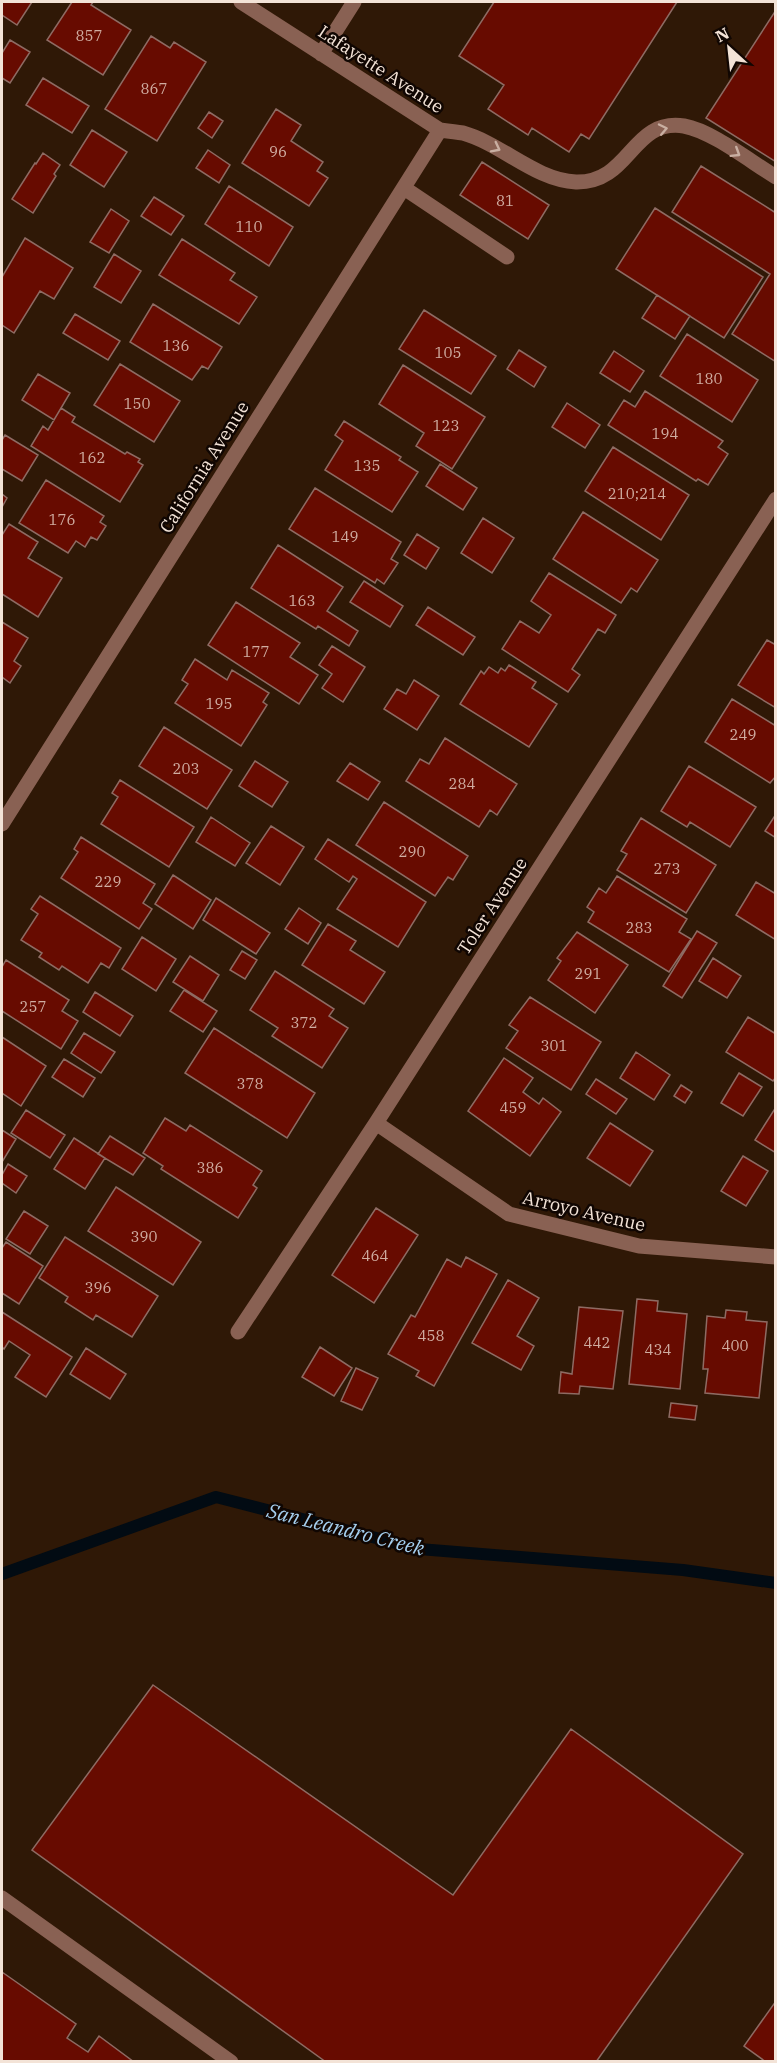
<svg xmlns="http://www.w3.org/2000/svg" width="777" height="2063" font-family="'IBM Plex Serif',serif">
	<rect width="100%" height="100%" fill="#2f1806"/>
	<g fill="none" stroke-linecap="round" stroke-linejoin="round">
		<!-- stream -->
		<path stroke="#020b13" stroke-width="12" d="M 2,1574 L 216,1497 L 419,1549 L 683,1570 L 776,1583"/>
	</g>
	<!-- building -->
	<path fill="#670b00" stroke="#8e6b63" stroke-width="1.5" d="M 2,2 L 32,2 L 17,25 L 2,15 Z
		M 72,2 L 93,2 L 91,5 L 131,30 L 103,75 L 47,40 Z
		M 494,2 L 677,2 L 589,139 L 581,134 L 569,152 L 532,128 L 528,135 L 488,109 L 504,85 L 459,56 Z
		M 776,10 L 776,162 L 706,118 Z
		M 151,36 L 170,48 L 174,42 L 206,62 L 157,141 L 105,109 Z
		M 10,40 L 30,52 L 10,83 L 2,78 L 2,53 Z
		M 43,78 L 89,106 L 72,133 L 26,105 Z
		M 276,109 L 301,125 L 291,141 L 323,162 L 317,171 L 328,178 L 309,206 L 242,163 Z
		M 209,112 L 223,121 L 212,138 L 198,128 Z
		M 92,130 L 127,152 L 104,187 L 70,165 Z
		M 208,150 L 230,165 L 219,183 L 196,168 Z
		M 43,153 L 60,165 L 54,174 L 56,176 L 33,213 L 12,199 L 35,163 L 36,164 Z
		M 482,162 L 549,205 L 528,239 L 460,195 Z
		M 701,166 L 776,213 L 776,362 L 732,334 L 770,274 L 672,212 Z
		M 229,186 L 293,227 L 269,266 L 205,224 Z
		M 154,197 L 184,216 L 171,235 L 141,216 Z
		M 655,208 L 763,277 L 724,338 L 616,269 Z
		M 111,209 L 129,221 L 109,253 L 90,242 Z
		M 25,238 L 73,268 L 54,299 L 40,291 L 14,333 L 2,325 L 2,277 Z
		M 182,239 L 235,273 L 230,280 L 257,297 L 239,324 L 159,275 Z
		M 114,254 L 141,271 L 121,303 L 94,287 Z
		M 657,295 L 690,316 L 675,339 L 642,318 Z
		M 153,304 L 222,347 L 208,369 L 202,366 L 192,380 L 130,342 Z
		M 424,310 L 496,356 L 471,394 L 399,349 Z
		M 75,314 L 120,341 L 108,360 L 63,333 Z
		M 687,334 L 758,380 L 732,422 L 660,376 Z
		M 519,350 L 546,367 L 534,387 L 507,369 Z
		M 614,351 L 644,371 L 630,392 L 600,373 Z
		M 120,364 L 180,401 L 154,442 L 94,405 Z
		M 403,365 L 485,417 L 452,469 L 416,446 L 424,433 L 379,404 Z
		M 38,374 L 70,393 L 54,420 L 22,400 Z
		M 645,391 L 723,441 L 718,447 L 728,454 L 708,485 L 698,479 L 696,481 L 608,425 L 624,400 L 635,407 Z
		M 567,403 L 600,425 L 585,448 L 552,427 Z
		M 61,408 L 75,417 L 72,422 L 125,454 L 127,452 L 140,459 L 138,462 L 143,465 L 120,502 L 31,446 L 43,426 L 48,430 Z
		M 344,421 L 401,457 L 399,460 L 418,472 L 392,512 L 325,470 L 343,441 L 335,435 Z
		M 5,435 L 38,455 L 22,481 L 2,469 L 2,440 Z
		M 613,447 L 689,495 L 661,540 L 585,491 Z
		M 440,464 L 477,488 L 463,510 L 426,486 Z
		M 46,480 L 104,516 L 100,522 L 106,526 L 97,540 L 91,537 L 85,547 L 76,541 L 68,553 L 19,523 Z
		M 315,488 L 401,542 L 391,559 L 398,563 L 384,584 L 377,579 L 375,583 L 289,529 Z
		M 2,494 L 7,498 L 2,507 Z
		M 583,512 L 658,560 L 637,592 L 631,588 L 621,603 L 553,559 Z
		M 483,518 L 514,538 L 492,573 L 461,553 Z
		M 9,524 L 38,542 L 28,558 L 62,578 L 38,617 L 2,594 L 2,535 Z
		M 417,534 L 439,548 L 426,569 L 404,555 Z
		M 278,545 L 343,587 L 327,611 L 358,631 L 349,646 L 318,626 L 316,629 L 251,588 Z
		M 549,573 L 616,615 L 605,633 L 598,629 L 572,669 L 580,675 L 568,692 L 502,649 L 520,621 L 539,633 L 551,615 L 531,601 Z
		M 364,581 L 403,606 L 390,627 L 350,602 Z
		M 236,602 L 300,643 L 290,657 L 318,675 L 299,704 L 208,645 Z
		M 428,607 L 475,637 L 463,655 L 416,625 Z
		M 2,622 L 28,638 L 14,661 L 21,666 L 10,683 L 2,677 Z
		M 767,640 L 776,645 L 776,708 L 738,685 Z
		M 332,646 L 365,667 L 343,702 L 322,688 L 332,674 L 319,665 Z
		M 195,659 L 227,680 L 232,670 L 269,693 L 263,702 L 267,705 L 241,746 L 175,703 L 188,684 L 182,680 Z
		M 509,665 L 536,682 L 532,688 L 557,704 L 529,747 L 460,704 L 481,671 L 484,674 L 489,667 L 498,673 L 501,668 L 505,671 Z
		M 414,680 L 439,696 L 417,730 L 384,709 L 397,689 L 406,694 Z
		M 732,699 L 776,726 L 776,776 L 770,783 L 705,742 Z
		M 164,727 L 232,770 L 207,809 L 139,766 Z
		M 445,738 L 517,784 L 497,815 L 490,810 L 479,827 L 406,781 L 420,759 L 429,764 Z
		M 255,761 L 288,782 L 272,807 L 239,786 Z
		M 350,763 L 380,782 L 368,800 L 337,781 Z
		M 689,766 L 756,807 L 730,847 L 690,822 L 687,827 L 661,811 Z
		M 120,780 L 194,827 L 169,867 L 101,824 L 118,797 L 112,793 Z
		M 384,802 L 468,856 L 453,880 L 448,877 L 435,896 L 356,845 Z
		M 776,814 L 776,838 L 765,831 Z
		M 211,817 L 250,843 L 235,866 L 196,842 Z
		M 641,818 L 716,865 L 686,913 L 617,870 L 627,854 L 621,851 Z
		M 271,826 L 304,847 L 280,885 L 246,863 Z
		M 81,837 L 155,884 L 143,903 L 152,909 L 139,929 L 61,878 L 78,852 L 74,849 Z
		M 328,839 L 426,902 L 398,947 L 337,909 L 357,879 L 353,876 L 349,882 L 315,859 Z
		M 173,875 L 211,900 L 193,929 L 155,904 Z
		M 617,876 L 687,919 L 679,932 L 691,939 L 669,972 L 588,922 L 594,912 L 587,907 L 599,888 L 606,893 Z
		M 756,882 L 776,894 L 776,940 L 736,915 Z
		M 40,896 L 121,948 L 109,968 L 101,963 L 88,983 L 62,966 L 59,970 L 39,957 L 42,953 L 21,940 L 38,914 L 31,909 Z
		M 216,898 L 270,933 L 256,954 L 203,920 Z
		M 299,908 L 321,923 L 308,944 L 285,929 Z
		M 328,924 L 356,941 L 350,950 L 385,972 L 364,1004 L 302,965 Z
		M 697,931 L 717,943 L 682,998 L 663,986 Z
		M 577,932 L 628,965 L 595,1013 L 548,980 L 561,961 L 557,958 Z
		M 142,937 L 176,959 L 156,991 L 122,969 Z
		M 242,951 L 257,960 L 245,979 L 230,970 Z
		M 190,956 L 219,975 L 203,1001 L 173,982 Z
		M 713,958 L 741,976 L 727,998 L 699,981 Z
		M 6,960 L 69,1000 L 62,1011 L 78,1021 L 61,1049 L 2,1011 L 2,967 Z
		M 275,971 L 334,1009 L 329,1016 L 348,1028 L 322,1068 L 272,1036 L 278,1028 L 250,1010 Z
		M 184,990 L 217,1011 L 203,1032 L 170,1011 Z
		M 95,992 L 133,1016 L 120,1036 L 83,1012 Z
		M 530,997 L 601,1042 L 571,1090 L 506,1048 L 518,1031 L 509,1025 Z
		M 748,1017 L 776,1034 L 776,1077 L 773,1081 L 726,1052 Z
		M 214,1028 L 315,1093 L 287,1138 L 185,1073 Z
		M 84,1033 L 115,1052 L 101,1073 L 71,1053 Z
		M 2,1037 L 46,1066 L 21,1106 L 2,1093 Z
		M 636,1052 L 670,1075 L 654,1100 L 620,1078 Z
		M 504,1058 L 533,1078 L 523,1092 L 539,1104 L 543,1098 L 561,1112 L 530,1156 L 468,1111 Z
		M 64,1059 L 95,1078 L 83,1097 L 52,1077 Z
		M 739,1073 L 762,1087 L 743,1116 L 721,1103 Z
		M 596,1079 L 627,1099 L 616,1114 L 586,1094 Z
		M 681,1085 L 692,1092 L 685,1103 L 674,1096 Z
		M 776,1107 L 776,1153 L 755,1140 Z
		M 26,1110 L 65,1135 L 50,1158 L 11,1133 Z
		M 165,1118 L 186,1131 L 190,1125 L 262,1171 L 253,1185 L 257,1188 L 238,1218 L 161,1169 L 163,1166 L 143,1153 Z
		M 610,1123 L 653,1151 L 630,1186 L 587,1158 Z
		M 2,1130 L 16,1139 L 2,1162 Z
		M 110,1136 L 145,1158 L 133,1175 L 98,1154 Z
		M 74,1138 L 105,1158 L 85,1189 L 54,1169 Z
		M 743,1156 L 768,1171 L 746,1206 L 721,1191 Z
		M 8,1164 L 27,1176 L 16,1193 L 2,1183 L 2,1175 Z
		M 116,1187 L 201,1242 L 173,1285 L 88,1231 Z
		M 376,1208 L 418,1235 L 374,1303 L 332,1275 Z
		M 24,1211 L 48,1226 L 30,1254 L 6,1239 Z
		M 65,1237 L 158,1296 L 132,1337 L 96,1315 L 93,1320 L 65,1302 L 68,1297 L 39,1278 Z
		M 6,1242 L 43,1266 L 19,1304 L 2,1293 L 2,1248 Z
		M 466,1257 L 497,1274 L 434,1386 L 416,1376 L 419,1371 L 388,1354 L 411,1315 L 415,1317 L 447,1259 L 461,1267 Z
		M 508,1280 L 539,1298 L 517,1336 L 534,1346 L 521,1370 L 472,1343 Z
		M 637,1299 L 658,1301 L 657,1311 L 687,1314 L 680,1389 L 629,1384 Z
		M 579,1307 L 623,1311 L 613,1389 L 580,1386 L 579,1394 L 559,1393 L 561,1372 L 572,1374 Z
		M 726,1310 L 747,1312 L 746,1320 L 767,1322 L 759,1398 L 705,1393 L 708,1369 L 703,1369 L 707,1316 L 725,1318 Z
		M 2,1312 L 72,1357 L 46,1397 L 15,1377 L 30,1355 L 9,1341 L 4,1349 L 2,1347 Z
		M 320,1347 L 352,1368 L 334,1396 L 302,1377 Z
		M 86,1348 L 126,1374 L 110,1399 L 70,1374 Z
		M 356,1368 L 378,1378 L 362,1410 L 341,1401 Z
		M 671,1403 L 697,1406 L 695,1420 L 669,1417 Z
		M 153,1685 L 453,1895 L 571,1729 L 743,1854 L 596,2062 L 326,2062 L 32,1850 Z
		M 2,1972 L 76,2024 L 67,2038 L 88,2052 L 99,2036 L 134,2062 L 2,2062 Z
		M 776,2001 L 776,2062 L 766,2062 L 744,2046 Z"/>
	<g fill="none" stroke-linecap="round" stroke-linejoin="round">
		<!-- minor -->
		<path stroke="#896153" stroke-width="15" d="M 241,2 L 440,130 C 448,131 456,132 463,133 C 502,144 535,180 576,182 C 631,183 631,118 684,126 C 712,131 751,162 776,177
			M 321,54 L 354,2
			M 404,188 L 507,257
			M 2,824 L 440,130
			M 376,1123 L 509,1214 L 639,1246 L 776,1257
			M 238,1332 L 376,1123 L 776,499
			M 2,1898 L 231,2062"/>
	</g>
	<!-- one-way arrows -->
	<defs><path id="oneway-chevron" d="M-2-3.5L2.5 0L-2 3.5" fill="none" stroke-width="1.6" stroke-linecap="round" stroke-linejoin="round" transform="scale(1.5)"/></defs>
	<g stroke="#c9afa2">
		<use href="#oneway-chevron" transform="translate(663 129) rotate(-12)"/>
		<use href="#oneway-chevron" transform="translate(496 148) rotate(27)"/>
		<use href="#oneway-chevron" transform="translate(736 153) rotate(32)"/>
	</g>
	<g text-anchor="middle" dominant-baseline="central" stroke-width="5" stroke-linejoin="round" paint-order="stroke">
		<!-- number labels -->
		<g font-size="15" fill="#d0ada1">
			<text x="89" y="35">857</text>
			<text x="154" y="88">867</text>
			<text x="278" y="151">96</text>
			<text x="505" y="200">81</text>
			<text x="249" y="226">110</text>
			<text x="176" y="345">136</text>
			<text x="448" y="352">105</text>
			<text x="709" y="378">180</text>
			<text x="137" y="403">150</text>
			<text x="446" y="425">123</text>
			<text x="665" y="433">194</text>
			<text x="92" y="457">162</text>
			<text x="367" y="465">135</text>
			<text x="637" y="493">210;214</text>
			<text x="62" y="519">176</text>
			<text x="345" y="536">149</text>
			<text x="302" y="600">163</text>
			<text x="256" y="651">177</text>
			<text x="219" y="703">195</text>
			<text x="743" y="734">249</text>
			<text x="186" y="768">203</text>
			<text x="462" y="783">284</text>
			<text x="412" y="851">290</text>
			<text x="667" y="868">273</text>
			<text x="108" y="881">229</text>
			<text x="639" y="927">283</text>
			<text x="588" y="973">291</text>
			<text x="33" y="1006">257</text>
			<text x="304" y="1022">372</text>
			<text x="554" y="1045">301</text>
			<text x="250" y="1083">378</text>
			<text x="513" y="1107">459</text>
			<text x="210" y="1167">386</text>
			<text x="144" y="1236">390</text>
			<text x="375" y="1255">464</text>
			<text x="98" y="1287">396</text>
			<text x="431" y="1335">458</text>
			<text x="597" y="1342">442</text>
			<text x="735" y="1345">400</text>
			<text x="658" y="1349">434</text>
		</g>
		<!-- street labels -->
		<g font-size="18" fill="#f3e3d7" stroke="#100602">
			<text transform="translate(381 69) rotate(33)">Lafayette Avenue</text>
			<text transform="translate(204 467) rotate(-58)">California Avenue</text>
			<text transform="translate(492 906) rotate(-57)">Toler Avenue</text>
			<text transform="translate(584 1211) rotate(13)">Arroyo Avenue</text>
		</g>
		<!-- water labels -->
		<g font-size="20" font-style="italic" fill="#a5cfef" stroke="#100602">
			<text transform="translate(346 1529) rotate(14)">San Leandro Creek</text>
		</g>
	</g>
	<!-- border -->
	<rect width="777" height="2063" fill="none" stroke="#f3e3d7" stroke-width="6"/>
	<!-- north arrow -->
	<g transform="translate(729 48) rotate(333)" stroke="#100602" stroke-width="4.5" paint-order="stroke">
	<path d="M0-4.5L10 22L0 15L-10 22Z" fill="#f3e3d7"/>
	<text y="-9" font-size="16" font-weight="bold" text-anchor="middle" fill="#f3e3d7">N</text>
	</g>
</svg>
